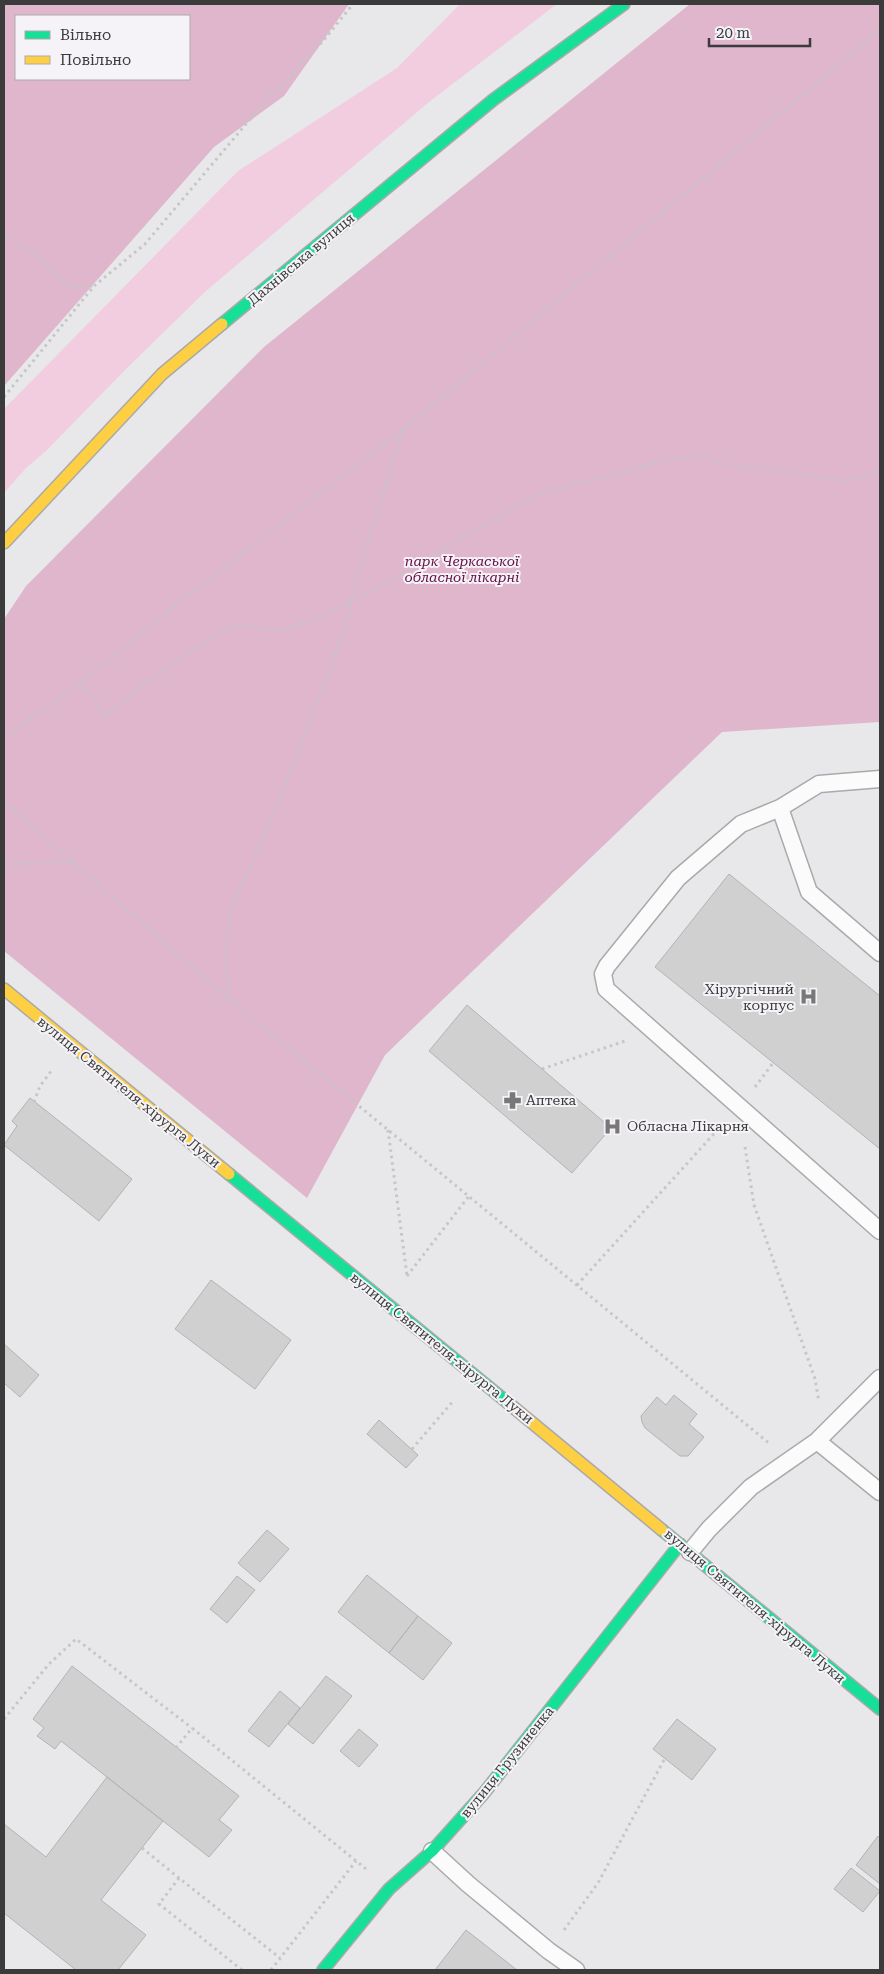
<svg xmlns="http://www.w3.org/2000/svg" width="884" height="1974" font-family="'Roboto Serif',serif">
	<rect width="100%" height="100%" fill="#e8e7e9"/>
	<!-- green -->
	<path fill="#f2cde0" d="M 460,4 L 557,4 L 429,102 L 206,291 L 126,369 L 46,451 L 26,468 L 4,493 L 4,409 L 238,171 L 397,68 Z"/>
	<!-- forest -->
	<path fill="#dfb6cc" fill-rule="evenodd" d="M 4,4 L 349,4 L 284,96 L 214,147 L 4,386 ZM 16,16 L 189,16 L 189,79 L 16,79 Z
		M 690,4 L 880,4 L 880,722 L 722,732 L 385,1055 L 307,1198 L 4,951 L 4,619 L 26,586 L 264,347 Z"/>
	<!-- building -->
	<path fill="#d1d0d1" stroke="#b3b2b4" d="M 729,874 L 880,996 L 880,1149 L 655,967 Z
		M 467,1005 L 611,1128 L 572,1173 L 429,1051 Z
		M 30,1098 L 132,1179 L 99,1221 L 4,1145 L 17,1126 L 12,1121 Z
		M 211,1280 L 291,1340 L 255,1389 L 175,1329 Z
		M 4,1344 L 39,1375 L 20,1397 L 4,1383 Z
		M 674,1395 L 697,1414 L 689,1424 L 704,1437 L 688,1456 L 680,1456 L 645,1428 L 642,1422 L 641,1416 L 657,1397 L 666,1405 Z
		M 379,1420 L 418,1455 L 406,1468 L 367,1434 Z
		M 267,1530 L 289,1549 L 260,1582 L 238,1563 Z
		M 367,1575 L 418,1616 L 389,1653 L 338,1612 Z
		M 237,1576 L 255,1590 L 227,1623 L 210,1609 Z
		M 418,1616 L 452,1643 L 423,1680 L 389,1653 Z
		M 72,1666 L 239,1796 L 219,1820 L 232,1830 L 209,1857 L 61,1741 L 55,1749 L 37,1736 L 44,1728 L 33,1719 Z
		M 326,1676 L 352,1696 L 313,1744 L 288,1724 Z
		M 280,1691 L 300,1708 L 269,1747 L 248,1731 Z
		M 677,1719 L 716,1749 L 692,1780 L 653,1749 Z
		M 359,1729 L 378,1745 L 359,1767 L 340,1751 Z
		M 107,1777 L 163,1821 L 101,1900 L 146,1935 L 118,1970 L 76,1970 L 4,1913 L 4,1824 L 46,1857 Z
		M 878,1836 L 880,1838 L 880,1884 L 856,1865 Z
		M 851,1868 L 880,1891 L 863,1912 L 834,1889 Z
		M 466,1930 L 517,1970 L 435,1970 Z"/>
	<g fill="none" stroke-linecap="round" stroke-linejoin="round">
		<defs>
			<path id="lane" d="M 880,779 L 819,784 L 780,808 L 809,892 L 880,953
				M 780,808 L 741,824 L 678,878 L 607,966 L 603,974 L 606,989 L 880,1231
				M 817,1441 L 880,1492
				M 690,1552 L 709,1529 L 751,1487 L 817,1441 L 880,1378
				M 432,1851 L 468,1884 L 549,1951 L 576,1970"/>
			<path id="fast" d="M 222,324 L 493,100 L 624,4
				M 229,1174 L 513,1407
				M 662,1530 L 880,1709
				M 323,1970 L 389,1889 L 432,1851 L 484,1793 L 680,1544"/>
			<path id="slow" d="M 4,543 L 162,374 L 222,324
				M 4,989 L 229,1174
				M 513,1407 L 662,1530"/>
		</defs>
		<!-- lane casing -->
		<use href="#lane" stroke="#aaa9ab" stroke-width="19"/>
		<!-- fast casing -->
		<use href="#fast" stroke="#aaa9ab" stroke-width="14"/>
		<!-- slow casing -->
		<use href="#slow" stroke="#aaa9ab" stroke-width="14"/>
		<!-- path -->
		<path stroke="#c7c6c7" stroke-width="3" stroke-dasharray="2.5 4" stroke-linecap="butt" d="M 4,235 L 35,254 L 69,286 L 93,286
			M 4,397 L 94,286 L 145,244 L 262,105 L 323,41 L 353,4
			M 80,683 L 106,715 L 151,679 L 221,631 L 242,626 L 283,631 L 349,604 L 538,494 L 667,460 L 702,455 L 737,469 L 751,467 L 846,481 L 880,471
			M 4,739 L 80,683 L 185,598 L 404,429 L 880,30
			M 4,802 L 230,1000 L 770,1444
			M 4,864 L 73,862
			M 230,999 L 226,961 L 231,910 L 282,794 L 349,618 L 349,604 L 403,430
			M 542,1069 L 625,1041
			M 755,1087 L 773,1063
			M 34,1102 L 40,1086 L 52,1070
			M 388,1130 L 407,1276
			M 745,1147 L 754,1205 L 815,1379 L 819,1402
			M 407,1276 L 469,1196
			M 577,1285 L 721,1126
			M 412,1449 L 454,1400
			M 4,1719 L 49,1664 L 76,1639 L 192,1728
			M 176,1748 L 192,1728 L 366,1869
			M 142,1848 L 179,1878
			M 564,1930 L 598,1883 L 665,1758
			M 242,1970 L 159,1904 L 179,1878 L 280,1958
			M 271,1970 L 356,1861"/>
		<!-- lane -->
		<use href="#lane" stroke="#fcfbfc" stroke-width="16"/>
		<!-- fast -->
		<use href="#fast" stroke="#16e098" stroke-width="11"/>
		<!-- slow -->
		<use href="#slow" stroke="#ffcf43" stroke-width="11"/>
	</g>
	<!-- icons -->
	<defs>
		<symbol id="hospital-bare" viewBox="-9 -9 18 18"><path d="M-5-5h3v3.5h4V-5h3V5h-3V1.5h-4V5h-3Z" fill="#787779" stroke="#f5f3f7" stroke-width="2.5" paint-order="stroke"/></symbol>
		<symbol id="pharmacy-bare" viewBox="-9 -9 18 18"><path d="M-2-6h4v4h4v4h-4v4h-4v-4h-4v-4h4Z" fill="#787779" stroke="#f5f3f7" stroke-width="2.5" paint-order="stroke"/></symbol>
	</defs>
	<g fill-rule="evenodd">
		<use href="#hospital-bare" x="796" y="984" width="25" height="25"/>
		<use href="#pharmacy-bare" x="500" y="1088" width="25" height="25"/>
		<use href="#hospital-bare" x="600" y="1114" width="25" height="25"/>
	</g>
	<g text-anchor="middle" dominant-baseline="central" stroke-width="4" stroke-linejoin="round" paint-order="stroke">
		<!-- street labels -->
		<g font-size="14" fill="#3b3b3c" stroke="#f5f3f7">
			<text transform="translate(301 259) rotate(-40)">Дахнівська вулиця</text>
			<text transform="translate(129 1092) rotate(39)">вулиця Святителя-хірурга Луки</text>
			<text transform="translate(442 1348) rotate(39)">вулиця Святителя-хірурга Луки</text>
			<text transform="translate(755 1606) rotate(40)">вулиця Святителя-хірурга Луки</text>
			<text transform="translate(507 1762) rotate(-51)">вулиця Грузиненка</text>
		</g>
		<!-- park labels -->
		<g font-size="14" font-style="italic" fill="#640c44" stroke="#f5f3f7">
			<text x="462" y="561">парк Черкаської<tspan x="462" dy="16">обласної лікарні</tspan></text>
		</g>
		<!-- poi labels -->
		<g font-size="14" fill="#3b3b3c" stroke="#f5f3f7" text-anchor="start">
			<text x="794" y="989" text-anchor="end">Хірургічний<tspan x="794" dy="16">корпус</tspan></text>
			<text x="526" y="1100">Аптека</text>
			<text x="627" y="1126">Обласна Лікарня</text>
		</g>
	</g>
	<!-- border -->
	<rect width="884" height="1974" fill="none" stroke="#3b3b3c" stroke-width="10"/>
	<!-- legend -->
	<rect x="15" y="15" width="175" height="65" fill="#f5f3f7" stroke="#aba9ac"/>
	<rect x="25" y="31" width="25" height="8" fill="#16e098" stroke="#aba9ac"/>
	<text x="60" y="40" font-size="15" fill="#3b3b3c">Вільно</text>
	<rect x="25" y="56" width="25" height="8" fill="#ffcf43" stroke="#aba9ac"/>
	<text x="60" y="65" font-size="15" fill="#3b3b3c">Повільно</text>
	<!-- scale -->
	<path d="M709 38v8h101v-8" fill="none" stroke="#3b3b3c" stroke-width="2.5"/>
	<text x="716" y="38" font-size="15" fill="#3b3b3c" stroke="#f5f3f7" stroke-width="4" paint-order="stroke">20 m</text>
</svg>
